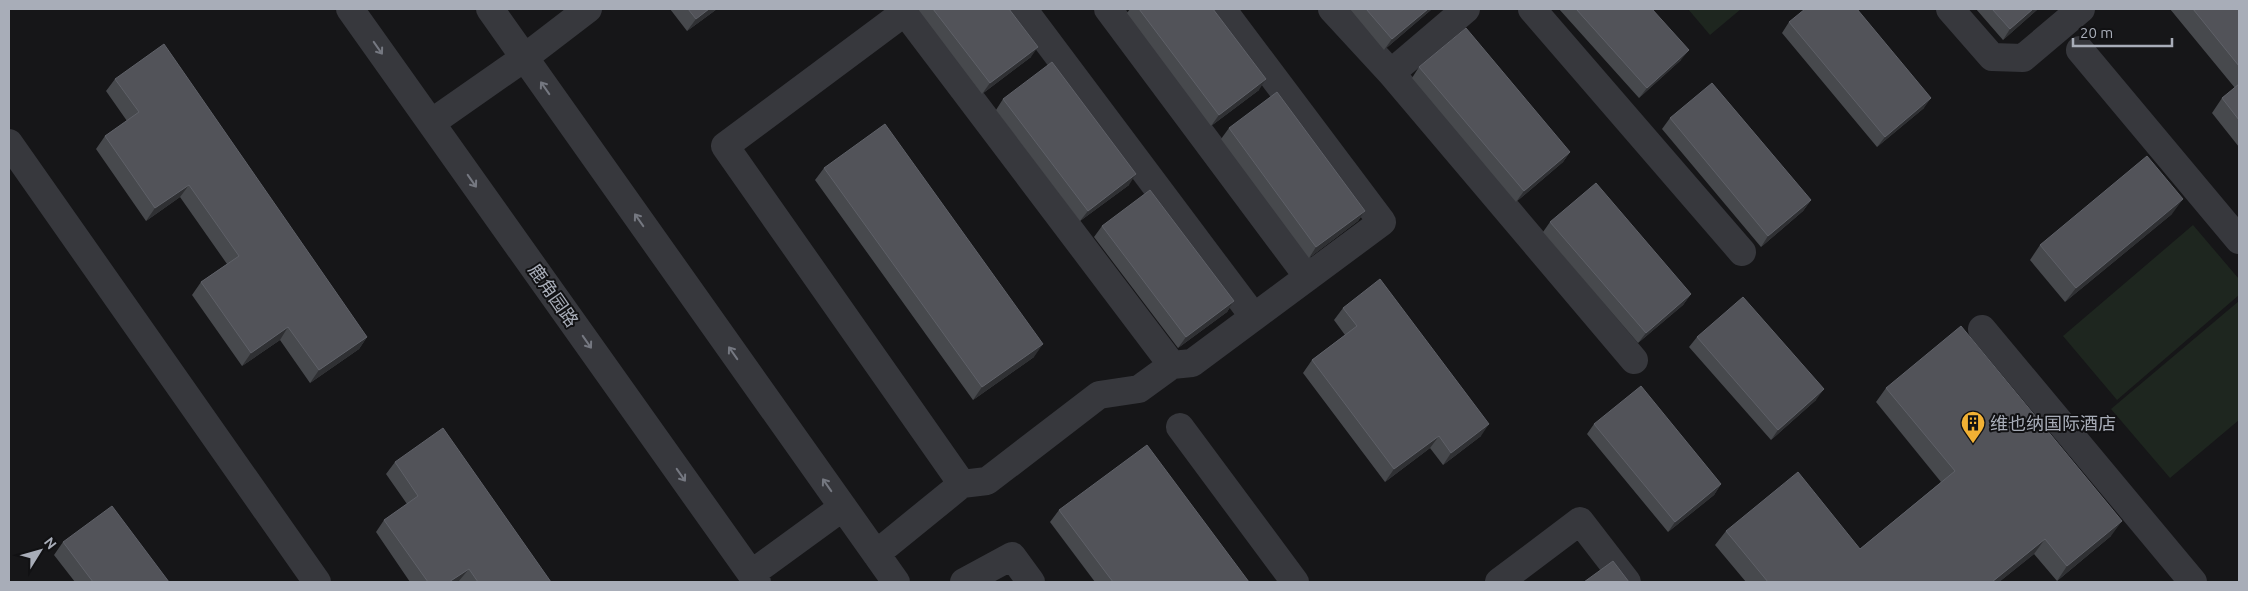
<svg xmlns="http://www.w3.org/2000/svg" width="2248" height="591" font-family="Ubuntu,'Noto Sans SC',sans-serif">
	<rect width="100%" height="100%" fill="#161618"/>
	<!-- garden -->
	<path fill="#1e261f" d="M 1688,9 L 1741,9 L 1710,35 Z
		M 2193,225 L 2239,279 L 2239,295 L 2117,400 L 2063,336 Z
		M 2239,301 L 2239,420 L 2170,478 L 2111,409 Z"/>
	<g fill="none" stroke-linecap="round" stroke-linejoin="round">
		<!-- minor -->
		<path stroke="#37383d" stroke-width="28" d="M 350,9 L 757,582
			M 490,9 L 896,582
			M 1023,9 L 1254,317
			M 1108,9 L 1308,277
			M 1332,9 L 1391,73 L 1466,9
			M 1532,9 L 1742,252
			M 1950,9 L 1992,57 L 2023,58 L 2081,9
			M 2080,50 L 2239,240
			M 1391,73 L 1634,360
			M 431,123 L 524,58 L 588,9
			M 9,143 L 317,582
			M 1982,329 L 2193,582
			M 1172,365 L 1192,363 L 1382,222 L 1222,9
			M 1180,427 L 1295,582
			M 876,554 L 962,484 L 987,481 L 1099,395 L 1139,389 L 1172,365 L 905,12 L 725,146 L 962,484
			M 751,574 L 843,507
			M 964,582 L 1012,556 L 1031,582
			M 1499,582 L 1580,521 L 1627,582"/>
	</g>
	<!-- wall -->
	<path fill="#47494d" d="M 670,9 L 717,9 L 687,31 Z
		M 918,9 L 1009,9 L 1031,57 L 982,94 Z
		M 1130,9 L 1213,9 L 1259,90 L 1211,126 L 1127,13 Z
		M 1350,9 L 1432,9 L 1384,50 Z
		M 1559,9 L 1652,9 L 1681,60 L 1639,98 Z
		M 1976,9 L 2038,9 L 2003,40 Z
		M 2170,9 L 2239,9 L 2239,147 L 2212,113 L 2222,98 L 2235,88 Z
		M 1789,22 L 1924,108 L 1877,147 L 1782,33 Z
		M 1419,67 L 1570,152 L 1563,162 L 1516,202 L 1412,78 Z
		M 115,79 L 367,337 L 359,349 L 310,383 L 280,340 L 242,366 L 192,295 L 201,282 L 227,264 L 180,197 L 146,221 L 96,149 L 105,136 L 127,121 L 106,91 Z
		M 1003,99 L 1129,185 L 1080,221 L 996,110 Z
		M 1670,118 L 1811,200 L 1803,211 L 1761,247 L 1662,129 Z
		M 1229,128 L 1365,211 L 1358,221 L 1309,258 L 1221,139 Z
		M 824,168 L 1034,357 L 973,400 L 815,180 Z
		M 2172,214 L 2065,302 L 2030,260 L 2040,245 Z
		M 1550,222 L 1691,294 L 1683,305 L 1638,343 L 1543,232 Z
		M 1102,226 L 1234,301 L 1227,312 L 1178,348 L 1094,237 Z
		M 1343,308 L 1481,436 L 1443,465 L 1430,448 L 1385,482 L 1303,373 L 1312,360 L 1345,335 L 1334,320 Z
		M 1697,337 L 1816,400 L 1771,440 L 1689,347 Z
		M 1886,388 L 2111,536 L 2057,581 L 2034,554 L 1999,582 L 1746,582 L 1715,545 L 1726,531 L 1860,549 L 1941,482 L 1876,402 Z
		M 1594,424 L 1721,484 L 1714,495 L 1668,532 L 1587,434 Z
		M 395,462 L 551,582 L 461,582 L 460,581 L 458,582 L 410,582 L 376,532 L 384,520 L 407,504 L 386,474 Z
		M 1059,510 L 1249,582 L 1095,582 L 1050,522 Z
		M 63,542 L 169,582 L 75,582 L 54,555 Z"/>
	<!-- shaded-wall -->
	<path fill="#2f3033" d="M 709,9 L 717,9 L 687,31 L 696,19 Z
		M 1428,9 L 1432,9 L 1384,50 L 1392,39 Z
		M 2033,9 L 2038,9 L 2003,40 L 2010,29 Z
		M 1038,47 L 1031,57 L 982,94 L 990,83 Z
		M 1689,50 L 1681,60 L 1639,98 L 1647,88 Z
		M 1266,79 L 1259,90 L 1211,126 L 1219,115 Z
		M 1931,98 L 1924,108 L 1877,147 L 1885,137 Z
		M 1570,152 L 1563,162 L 1516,202 L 1524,191 Z
		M 1136,174 L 1129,185 L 1080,221 L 1088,211 Z
		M 189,185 L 180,197 L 146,221 L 155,208 Z
		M 2183,199 L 2172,214 L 2065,302 L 2076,288 Z
		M 1811,200 L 1803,211 L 1761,247 L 1768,236 Z
		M 1365,211 L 1358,221 L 1309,258 L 1316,247 Z
		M 1691,294 L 1683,305 L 1638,343 L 1646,333 Z
		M 1234,301 L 1227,312 L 1178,348 L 1186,337 Z
		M 288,327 L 280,340 L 242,366 L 251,353 Z
		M 367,337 L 359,349 L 310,383 L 319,370 Z
		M 1043,344 L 1034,357 L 973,400 L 982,387 Z
		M 1824,389 L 1816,400 L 1771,440 L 1778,430 Z
		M 1489,424 L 1481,436 L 1443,465 L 1451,453 Z
		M 1439,436 L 1430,448 L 1385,482 L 1394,469 Z
		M 1721,484 L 1714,495 L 1668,532 L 1675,522 Z
		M 2122,521 L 2111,536 L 2057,581 L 2067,566 Z
		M 2045,539 L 2034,554 L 1999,582 L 1992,582 Z
		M 469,569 L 458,582 L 449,582 Z"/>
	<!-- building -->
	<path fill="#525359" stroke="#5f6168" d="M 688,9 L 709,9 L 696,19 Z
		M 933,9 L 1009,9 L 1038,47 L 990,83 Z
		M 1139,9 L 1213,9 L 1266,79 L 1219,115 Z
		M 1366,9 L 1428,9 L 1392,39 Z
		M 1576,9 L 1652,9 L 1689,50 L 1647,88 Z
		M 1805,9 L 1857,9 L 1931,98 L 1885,137 L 1789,22 Z
		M 1992,9 L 2033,9 L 2010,29 Z
		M 2193,9 L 2239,9 L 2239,66 Z
		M 1466,28 L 1570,152 L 1524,191 L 1419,67 Z
		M 164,44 L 367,337 L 319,370 L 288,327 L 251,353 L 201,282 L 239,256 L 189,185 L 155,208 L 105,136 L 139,112 L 115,79 Z
		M 1052,62 L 1136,174 L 1088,211 L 1003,99 Z
		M 1712,83 L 1811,200 L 1768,236 L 1670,118 Z
		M 2239,84 L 2239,120 L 2222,98 Z
		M 1277,92 L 1365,211 L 1316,247 L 1229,128 Z
		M 885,124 L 1043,344 L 982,387 L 824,168 Z
		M 2147,156 L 2183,199 L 2076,288 L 2040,245 Z
		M 1596,183 L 1691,294 L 1646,333 L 1550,222 Z
		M 1150,190 L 1234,301 L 1186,337 L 1102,226 Z
		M 1380,279 L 1489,424 L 1451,453 L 1439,436 L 1394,469 L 1312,360 L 1357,326 L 1343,308 Z
		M 1743,297 L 1824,389 L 1778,430 L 1697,337 Z
		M 1961,326 L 2122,521 L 2067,566 L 2045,539 L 1992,582 L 1768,582 L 1726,531 L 1798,472 L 1860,549 L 1955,471 L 1886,388 Z
		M 1641,386 L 1721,484 L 1675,522 L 1594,424 Z
		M 443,428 L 551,582 L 478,582 L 469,569 L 449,582 L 428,582 L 384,520 L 418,496 L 395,462 Z
		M 1147,445 L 1249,582 L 1113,582 L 1059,510 Z
		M 112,506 L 169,582 L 93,582 L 63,542 Z
		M 1613,561 L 1629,582 L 1584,582 Z"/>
	<!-- one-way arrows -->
	<defs><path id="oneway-shaft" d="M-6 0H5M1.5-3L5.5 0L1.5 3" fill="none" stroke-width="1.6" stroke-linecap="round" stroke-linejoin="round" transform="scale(1.25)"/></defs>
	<g stroke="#757881">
		<use href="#oneway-shaft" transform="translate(378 48) rotate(55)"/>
		<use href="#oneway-shaft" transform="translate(545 88) rotate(-125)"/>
		<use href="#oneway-shaft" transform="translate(472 181) rotate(55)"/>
		<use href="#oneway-shaft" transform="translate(639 220) rotate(-125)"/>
		<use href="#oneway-shaft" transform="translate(587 342) rotate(55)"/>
		<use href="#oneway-shaft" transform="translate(733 353) rotate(-125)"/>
		<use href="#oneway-shaft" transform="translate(681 475) rotate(55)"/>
		<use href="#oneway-shaft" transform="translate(827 485) rotate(-125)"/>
	</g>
	<!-- icons -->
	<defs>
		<symbol id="building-pin" viewBox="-11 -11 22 30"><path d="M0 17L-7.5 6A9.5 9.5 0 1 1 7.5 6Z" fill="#f2b134" stroke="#111113"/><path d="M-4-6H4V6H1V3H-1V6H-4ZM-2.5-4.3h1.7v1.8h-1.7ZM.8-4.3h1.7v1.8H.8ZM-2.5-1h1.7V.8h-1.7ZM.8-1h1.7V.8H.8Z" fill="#111"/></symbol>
	</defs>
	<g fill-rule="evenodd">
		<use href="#building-pin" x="1959" y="409" width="28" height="38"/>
	</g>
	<g text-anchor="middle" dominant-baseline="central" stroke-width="4" stroke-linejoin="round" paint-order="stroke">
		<!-- street labels -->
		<g font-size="18" fill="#a8adb8" stroke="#111113">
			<text transform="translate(554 295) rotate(55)">鹿角园路</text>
		</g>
		<!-- poi labels -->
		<g font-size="18" fill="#a8adb8" stroke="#111113" text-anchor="start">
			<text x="1990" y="423">维也纳国际酒店</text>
		</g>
	</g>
	<!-- border -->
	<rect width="2248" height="591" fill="none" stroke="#a8adb8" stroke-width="20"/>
	<!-- north arrow -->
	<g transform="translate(40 551) rotate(53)" stroke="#111113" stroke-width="4" paint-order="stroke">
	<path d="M0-4L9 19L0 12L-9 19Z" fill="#a8adb8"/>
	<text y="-8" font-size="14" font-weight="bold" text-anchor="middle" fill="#a8adb8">N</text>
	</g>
	<!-- scale -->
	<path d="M2073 38v8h99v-8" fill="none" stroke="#a8adb8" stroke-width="2.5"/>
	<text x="2080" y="38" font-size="15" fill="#a8adb8" stroke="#111113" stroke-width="4" paint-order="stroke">20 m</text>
</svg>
